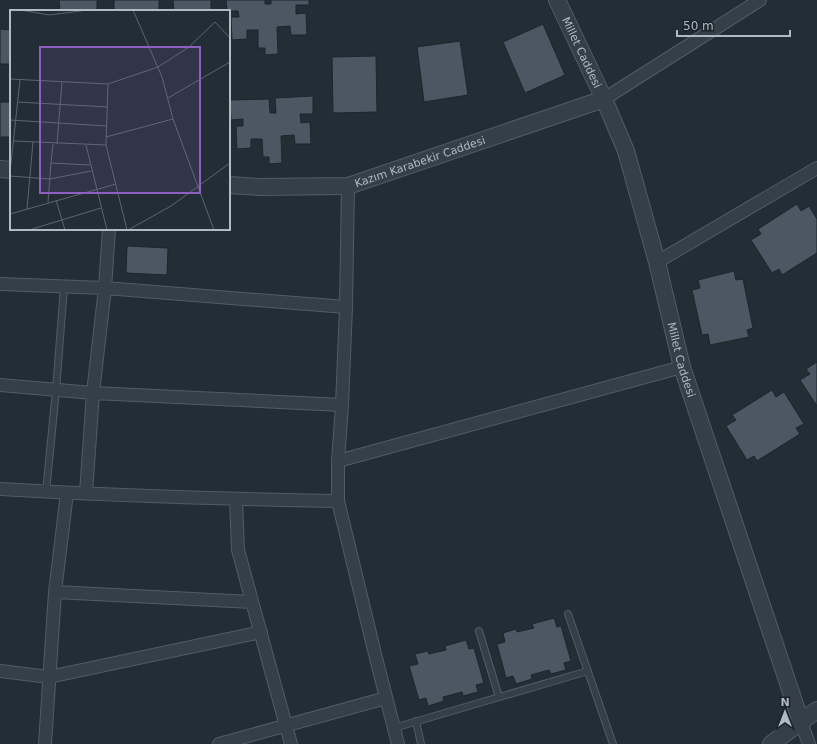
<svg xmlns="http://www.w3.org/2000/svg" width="817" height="744" font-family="'DejaVu Sans',sans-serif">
	<rect width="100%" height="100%" fill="#222d36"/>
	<!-- building -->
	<path fill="#4b5762" stroke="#1d252d" d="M 59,0 L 97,0 L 97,11 L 60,11 Z
		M 114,0 L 159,0 L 159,11 L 114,11 Z
		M 173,0 L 211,0 L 211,11 L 174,11 Z
		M 226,0 L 265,0 L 265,4 L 271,4 L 271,0 L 309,0 L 309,5 L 296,5 L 296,14 L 306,13 L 307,35 L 291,35 L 290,26 L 277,27 L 278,54 L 265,55 L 265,48 L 258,48 L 258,30 L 247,30 L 247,39 L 232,40 L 231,17 L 239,17 L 238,11 L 227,11 Z
		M 543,24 L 565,75 L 525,93 L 503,42 Z
		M 0,29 L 11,30 L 11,64 L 0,64 Z
		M 460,41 L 468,95 L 424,102 L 417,47 Z
		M 376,56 L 377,112 L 333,113 L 332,57 Z
		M 313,96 L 313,114 L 300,114 L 301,123 L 310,122 L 311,144 L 295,144 L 294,135 L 281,136 L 282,163 L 269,164 L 269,157 L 263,157 L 262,139 L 251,139 L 251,148 L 237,149 L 236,126 L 243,126 L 243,119 L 231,120 L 230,100 L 269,99 L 270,113 L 276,113 L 275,98 Z
		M 0,102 L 11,102 L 11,137 L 0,137 Z
		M 797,204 L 801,211 L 809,206 L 817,219 L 817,253 L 782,275 L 779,269 L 772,273 L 751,240 L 761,234 L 758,229 Z
		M 127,246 L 168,248 L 167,275 L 126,273 Z
		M 734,271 L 736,280 L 743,279 L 753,328 L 747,330 L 749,337 L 710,345 L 708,334 L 702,335 L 692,290 L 700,288 L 698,280 Z
		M 817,362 L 817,406 L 800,380 L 810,374 L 806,369 Z
		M 772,390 L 776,397 L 784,392 L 804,424 L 796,428 L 800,434 L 757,461 L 754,456 L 747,460 L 726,426 L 736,420 L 732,415 Z
		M 554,618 L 557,627 L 561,626 L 571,661 L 564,663 L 566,670 L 551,674 L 549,670 L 531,675 L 532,679 L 516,684 L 513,676 L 506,678 L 497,644 L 505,642 L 503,633 L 516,629 L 517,632 L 534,628 L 532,624 Z
		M 466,640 L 469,649 L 474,648 L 484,683 L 476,685 L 478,692 L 463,696 L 462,692 L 443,697 L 444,701 L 428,706 L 426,698 L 419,700 L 409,666 L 418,664 L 415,654 L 428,651 L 429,654 L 446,650 L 445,646 Z"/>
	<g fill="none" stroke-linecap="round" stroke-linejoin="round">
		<defs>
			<path id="service" d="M 46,492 L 56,390 L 64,287
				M 568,614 L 613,744
				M 479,631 L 499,697
				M 416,721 L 421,744
				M 394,728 L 588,671"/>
			<path id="minor" d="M 604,99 L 760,0
				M 348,186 L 346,307 L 342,405 L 338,461 L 338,501 L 376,658 L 398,744
				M 657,262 L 817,168
				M 0,284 L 105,288 L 346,307
				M 0,385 L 93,393 L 342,405
				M 338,461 L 682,367
				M 0,489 C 113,496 226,499 338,501
				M 67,493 L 55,592 L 252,602
				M 86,493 L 93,393 L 105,288 L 109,229
				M 236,500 L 238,550 L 291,744
				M 0,671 L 49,677 L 261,632
				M 801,722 L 809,744
				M 45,744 L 55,592
				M 219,744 L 386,698"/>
			<g id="tertiary">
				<path id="s1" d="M 557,0 L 604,99 L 626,151 L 657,262 L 682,367 L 801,722"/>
				<path d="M 0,169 L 11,170"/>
				<path id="s2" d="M 229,185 L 259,187 L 348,186 L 604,99"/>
				<path d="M 771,744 L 817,710"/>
			</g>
		</defs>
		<!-- service casing -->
		<use href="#service" stroke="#535c64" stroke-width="8"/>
		<!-- minor casing -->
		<use href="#minor" stroke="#535c64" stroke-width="14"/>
		<!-- tertiary casing -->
		<use href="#tertiary" stroke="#535c64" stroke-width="18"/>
		<!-- service -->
		<use href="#service" stroke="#353f47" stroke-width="6"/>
		<!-- minor -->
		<use href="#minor" stroke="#353f47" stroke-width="12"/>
		<!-- tertiary -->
		<use href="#tertiary" stroke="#353f47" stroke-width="16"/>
	</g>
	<g text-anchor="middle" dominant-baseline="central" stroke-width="3" stroke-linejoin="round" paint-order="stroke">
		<!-- street labels -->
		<g font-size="11" fill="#b0bac3" stroke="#1b232b">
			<text stroke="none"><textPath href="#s1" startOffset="58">Millet Caddesi</textPath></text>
			<text stroke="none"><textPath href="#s2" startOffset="195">Kazım Karabekir Caddesi</textPath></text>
			<text stroke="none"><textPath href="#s1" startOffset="382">Millet Caddesi</textPath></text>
		</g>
	</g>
	<!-- overview -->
	<g transform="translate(10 10)">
		<rect width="220" height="220" fill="#222d36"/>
		<path fill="none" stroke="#5b656e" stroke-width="1" d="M 11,0 L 39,5 L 78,0M 123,0 L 152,67 L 163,109 L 204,220M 0,69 L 98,74 L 148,57 L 179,37 L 205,12 L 220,28M 98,74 L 96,135 L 117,220M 158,88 L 220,52M 7,92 L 98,97M 0,110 L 97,116M 96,127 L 163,109M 4,131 L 96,135M 43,134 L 41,153 L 80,155M 47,134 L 52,72M 76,135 L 97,220M 0,162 L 10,70M 0,166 L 40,169 L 81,161M 46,190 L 55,220M 38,192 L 41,153M 17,199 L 23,132M 0,204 L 106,174M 19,220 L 91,198M 118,220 L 161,196 L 220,153"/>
		<path fill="#8e5ec0" fill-opacity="0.15" stroke="#8e5ec0" stroke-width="2" d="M 30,37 L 190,37 L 190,183 L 30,183 Z"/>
		<rect width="220" height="220" fill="none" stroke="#b0bac3" stroke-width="2"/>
	</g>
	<!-- north arrow -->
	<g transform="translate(785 712)" stroke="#1b232b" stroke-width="3" paint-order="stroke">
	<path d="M0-3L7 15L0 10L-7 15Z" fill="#b0bac3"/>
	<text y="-6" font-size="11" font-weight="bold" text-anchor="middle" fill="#b0bac3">N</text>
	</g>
	<!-- scale -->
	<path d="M677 30v6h113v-6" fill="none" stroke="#b0bac3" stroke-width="2"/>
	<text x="683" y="30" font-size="12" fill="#b0bac3" stroke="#1b232b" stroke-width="3" paint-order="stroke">50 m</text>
</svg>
